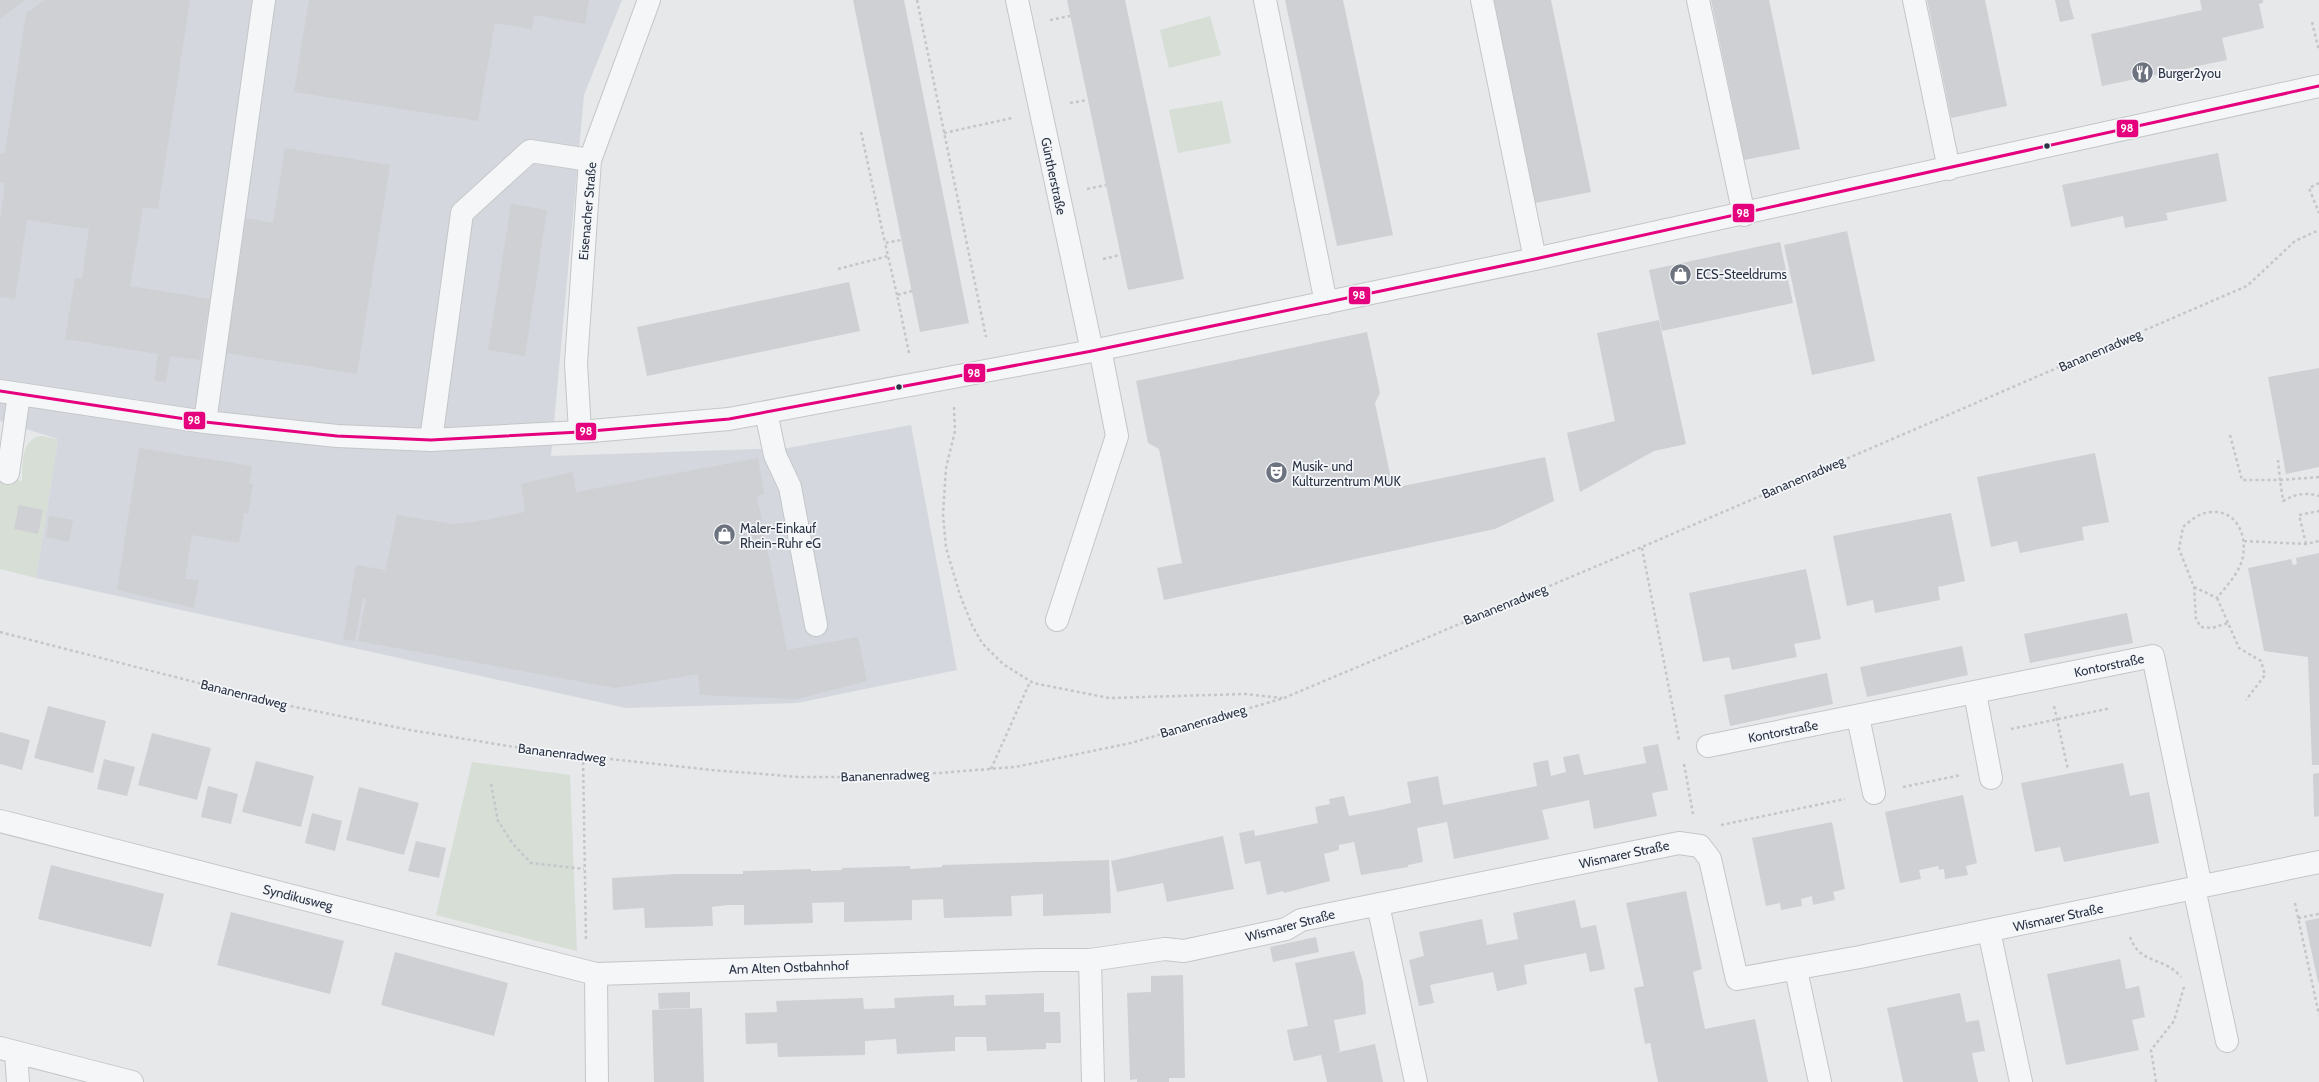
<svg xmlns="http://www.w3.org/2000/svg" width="2319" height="1082" font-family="Cabin,sans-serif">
	<rect width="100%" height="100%" fill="#e6e8ea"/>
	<!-- built -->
	<path fill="#d4d7dd" d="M 0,0 L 622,0 L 584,95 L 551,456 L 788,448 L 911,425 L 957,670 L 797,703 L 626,708 L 36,578 L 58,439 L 0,421 Z"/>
	<!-- green -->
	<path fill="#d6ded6" d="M 1210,16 L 1221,55 L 1169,68 L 1160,30 Z
		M 1222,101 L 1231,143 L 1178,153 L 1169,110 Z
		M 41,436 L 58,439 L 36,578 L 0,569 L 0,477 L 22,481 C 23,464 20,440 41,436 Z
		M 472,762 L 570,775 L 577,951 L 436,915 Z"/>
	<!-- building -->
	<path fill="#ced0d3" d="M 0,0 L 25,0 L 0,19 Z
		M 45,0 L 190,0 L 158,209 L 143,207 L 130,286 L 210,299 L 200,360 L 170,356 L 166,382 L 154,381 L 158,354 L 65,339 L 75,278 L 82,278 L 89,229 L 27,220 L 15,299 L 0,297 L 0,219 L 5,183 L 0,182 L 0,153 L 5,153 L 26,13 Z
		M 309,0 L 589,0 L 585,24 L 534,15 L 532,29 L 495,23 L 478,121 L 294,92 Z
		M 853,0 L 904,0 L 969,323 L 920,332 Z
		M 1067,0 L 1125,0 L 1184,279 L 1128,290 Z
		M 1285,0 L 1343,0 L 1393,235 L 1337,246 Z
		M 1493,0 L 1551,0 L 1591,192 L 1535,203 Z
		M 1711,0 L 1769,0 L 1800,149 L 1744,160 Z
		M 1927,0 L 1985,0 L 2007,106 L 1951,118 Z
		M 2055,0 L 2069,0 L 2074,19 L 2060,22 Z
		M 2200,0 L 2263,0 L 2263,3 L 2259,4 L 2264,28 L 2222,38 L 2227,60 L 2102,86 L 2091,34 L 2202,10 Z
		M 285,148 L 390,165 L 357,374 L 226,353 L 246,218 L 273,223 Z
		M 2218,153 L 2227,201 L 2166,213 L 2168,220 L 2125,228 L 2123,216 L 2071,227 L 2062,185 Z
		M 511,204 L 547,210 L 525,356 L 488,350 Z
		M 1847,231 L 1875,361 L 1812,375 L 1784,245 Z
		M 1780,242 L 1793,303 L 1662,331 L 1649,270 Z
		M 849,282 L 860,331 L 647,376 L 637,327 Z
		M 1659,320 L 1686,444 L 1654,451 L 1580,492 L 1567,433 L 1615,421 L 1597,333 Z
		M 1367,332 L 1380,393 L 1375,403 L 1393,488 L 1545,457 L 1554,501 L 1495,529 L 1164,600 L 1157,568 L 1182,563 L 1159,449 L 1148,443 L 1136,381 Z
		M 2319,368 L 2319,467 L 2286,474 L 2268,377 Z
		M 139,448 L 252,466 L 249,483 L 253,484 L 248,513 L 244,513 L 239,543 L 192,535 L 185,579 L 199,580 L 194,608 L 117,590 Z
		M 2095,453 L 2109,522 L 2082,527 L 2084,540 L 2020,553 L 2017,541 L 1991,547 L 1977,477 Z
		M 758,458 L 764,494 L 757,496 L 787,650 L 858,637 L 867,681 L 797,699 L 700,695 L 698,674 L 615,688 L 358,641 L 366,599 L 363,598 L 355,641 L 343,639 L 356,565 L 385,570 L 381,591 L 397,515 L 453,524 L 474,522 L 525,512 L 521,484 L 573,472 L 576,492 Z
		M 19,505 L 43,510 L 38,534 L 14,529 Z
		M 1951,513 L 1965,581 L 1938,587 L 1940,600 L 1875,613 L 1873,600 L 1847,606 L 1833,536 Z
		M 49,516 L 73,520 L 69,542 L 46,537 Z
		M 2319,553 L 2319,765 L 2312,765 L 2308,657 L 2264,651 L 2248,568 L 2291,559 L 2293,565 L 2297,564 L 2296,558 Z
		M 1806,569 L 1821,639 L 1794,644 L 1797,657 L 1732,670 L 1729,657 L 1703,662 L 1689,593 Z
		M 2127,613 L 2133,643 L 2030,663 L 2024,634 Z
		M 1962,646 L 1968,675 L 1867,697 L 1860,667 Z
		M 1827,673 L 1833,704 L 1730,726 L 1724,695 Z
		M 48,706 L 106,721 L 93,773 L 34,758 Z
		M 0,732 L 30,740 L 22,770 L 0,764 Z
		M 152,733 L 211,748 L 197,800 L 138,785 Z
		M 1658,744 L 1668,790 L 1652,793 L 1657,816 L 1594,829 L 1589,800 L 1542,810 L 1549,839 L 1454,859 L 1447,822 L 1417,828 L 1423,862 L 1408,865 L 1408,867 L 1361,875 L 1354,842 L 1339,845 L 1339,850 L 1324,854 L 1330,881 L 1284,893 L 1283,891 L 1267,895 L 1260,861 L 1245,864 L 1239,833 L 1254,830 L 1255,836 L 1318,823 L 1315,807 L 1330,804 L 1329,799 L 1344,796 L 1349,816 L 1380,810 L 1411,803 L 1407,782 L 1438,776 L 1443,805 L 1537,786 L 1533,763 L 1548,760 L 1551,776 L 1566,772 L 1563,757 L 1579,754 L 1584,775 L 1646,763 L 1643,747 Z
		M 104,759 L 135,767 L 127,796 L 97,789 Z
		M 256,761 L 314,776 L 301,827 L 242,812 Z
		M 2123,763 L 2130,796 L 2149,792 L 2159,843 L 2064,862 L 2060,847 L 2035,852 L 2021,783 Z
		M 2319,773 L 2319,816 L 2314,817 L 2313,774 Z
		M 208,786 L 238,794 L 231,824 L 201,817 Z
		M 359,787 L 419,803 L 404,855 L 346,840 Z
		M 1963,795 L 1977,863 L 1966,866 L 1968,875 L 1945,879 L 1944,869 L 1939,870 L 1938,866 L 1919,870 L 1921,879 L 1900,883 L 1885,812 Z
		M 312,813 L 342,821 L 335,851 L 305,843 Z
		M 1832,822 L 1845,889 L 1833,892 L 1835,900 L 1813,905 L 1812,896 L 1801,899 L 1802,906 L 1781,910 L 1780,903 L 1766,906 L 1752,838 Z
		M 1223,836 L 1234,889 L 1167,902 L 1163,883 L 1117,892 L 1111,861 Z
		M 416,841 L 446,848 L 439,878 L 408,871 Z
		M 1109,860 L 1111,913 L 1043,916 L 1043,894 L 1011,896 L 1012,916 L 944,918 L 943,899 L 912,900 L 912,920 L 844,922 L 844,902 L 812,903 L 813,923 L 744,925 L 744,905 L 728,905 L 712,907 L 713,926 L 645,928 L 644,908 L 613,910 L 612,878 L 677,874 L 743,874 L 743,871 L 811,869 L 811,871 L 842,870 L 842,868 L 910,866 L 910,869 L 942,867 L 942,865 Z
		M 51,865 L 164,894 L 151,947 L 38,919 Z
		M 1686,891 L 1702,969 L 1693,972 L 1705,1029 L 1755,1019 L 1768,1082 L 1658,1082 L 1650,1043 L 1645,1044 L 1634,988 L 1644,986 L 1626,903 Z
		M 1575,900 L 1581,928 L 1596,925 L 1605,969 L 1590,972 L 1586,953 L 1524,965 L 1527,984 L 1497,991 L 1493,972 L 1430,985 L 1434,1003 L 1419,1006 L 1409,960 L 1424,956 L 1419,932 L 1482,919 L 1487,945 L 1518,939 L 1513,913 Z
		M 231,912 L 344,941 L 330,994 L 217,965 Z
		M 2319,918 L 2319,982 L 2318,982 L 2305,921 Z
		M 1316,937 L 1319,952 L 1273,962 L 1270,947 Z
		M 1354,951 L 1363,982 L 1366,1014 L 1334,1020 L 1340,1051 L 1335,1053 L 1375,1044 L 1383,1082 L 1327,1082 L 1321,1055 L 1294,1061 L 1290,1046 L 1287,1030 L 1308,1026 L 1295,963 Z
		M 395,952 L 508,983 L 494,1036 L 381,1005 Z
		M 2120,959 L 2126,989 L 2139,986 L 2145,1017 L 2132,1020 L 2139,1050 L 2066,1065 L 2047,974 Z
		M 1183,975 L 1185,1078 L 1169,1078 L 1169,1082 L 1137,1082 L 1137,1079 L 1130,1080 L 1127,993 L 1151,992 L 1151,976 Z
		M 690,992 L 690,1008 L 659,1009 L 658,993 Z
		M 1044,993 L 1044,1012 L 1060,1012 L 1061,1043 L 1046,1043 L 1046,1049 L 987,1051 L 986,1037 L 955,1037 L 955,1051 L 897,1054 L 896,1039 L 880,1040 L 865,1041 L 865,1055 L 778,1057 L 777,1043 L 746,1044 L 745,1013 L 777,1012 L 776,1001 L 863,998 L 864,1009 L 895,1008 L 894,998 L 954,995 L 954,1006 L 986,1005 L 985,995 Z
		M 1960,993 L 1966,1022 L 1979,1020 L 1985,1051 L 1972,1053 L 1978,1082 L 1903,1082 L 1887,1008 Z
		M 702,1008 L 704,1082 L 654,1082 L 652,1010 Z"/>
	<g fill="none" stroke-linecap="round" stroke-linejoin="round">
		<defs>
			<path id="minor" d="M 1017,0 L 1092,351
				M 1265,0 L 1326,303
				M 1482,0 L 1535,259
				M 1698,0 L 1744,215
				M 1914,0 L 1949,169
				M 0,391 L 205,422 L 337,436 L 431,440 L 580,432 L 729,419 L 1092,351 L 1535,259 L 2319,86
				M 766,412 L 775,455 L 790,487 L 816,625
				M 205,422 L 264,0
				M 580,432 L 576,363 L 590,160 L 649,0
				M 431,440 L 462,213 L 530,151 L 590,160
				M 8,473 L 19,394
				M 1057,620 L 1117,436 L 1100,349
				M 1975,693 L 1991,778
				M 1858,717 L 1874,793
				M 1708,746 L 2153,656 L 2201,887
				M 0,821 L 596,974
				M 2194,888 L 2227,1041
				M 1378,905 L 1416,1082
				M 1989,931 L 2021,1082
				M 1090,960 L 1093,1082
				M 1796,970 L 1820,1082
				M 0,1048 L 132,1082
				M 16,1052 L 18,1082
				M 597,1082 L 596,974 L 1040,960 L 1090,960 L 1165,949 L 1184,951 L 1286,929 L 1301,920 L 1679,843 L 1700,846 L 1710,859 L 1737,979 L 1860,957 L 2319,862"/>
		</defs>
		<!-- minor casing -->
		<use href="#minor" stroke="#c4c6c8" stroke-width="24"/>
		<!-- path -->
		<path stroke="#c5c6ca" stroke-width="2.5" stroke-dasharray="3 3" stroke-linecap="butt" d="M 917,0 L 986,337
			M 1050,20 L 1070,16
			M 2312,22 L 2319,51
			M 1070,103 L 1087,100
			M 861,132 L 885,243
			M 944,133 L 1012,118
			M 2319,183 L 2309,188 L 2319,213
			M 1087,189 L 1106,185
			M 1103,259 L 1120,255
			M 838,269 L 888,256
			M 897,295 L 885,243 L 901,240
			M 909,353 L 897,295 L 912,291
			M 954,407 L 955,431 L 946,468 L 943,514 L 946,548 L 960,595 L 972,625 L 982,643 L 1003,664 L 1033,683 L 1109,698 L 1245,694 L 1282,698
			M 2230,435 L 2242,480 L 2280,480 L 2278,460
			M 2319,477 L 2280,480 L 2283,501 C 2295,494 2305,492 2319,496
			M 2244,541 L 2306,544 L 2319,541
			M 2306,544 L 2299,515 L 2319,511
			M 1642,548 L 1679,740
			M 2194,587 L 2217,598 C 2225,588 2235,577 2240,566 C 2250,543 2240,510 2212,512 C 2200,512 2191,520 2183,527 L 2179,549 L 2194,587 L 2196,619 L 2201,627 L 2212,628 L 2228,623 L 2239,648 L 2261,661 L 2265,675 L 2246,700
			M 2217,598 L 2228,623
			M 0,632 L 280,704 L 410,730 L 545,752 L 712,770 L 799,777 L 886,777 L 1015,767 L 1131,743 L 1284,698 L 1649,544 L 2247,286 L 2295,241 L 2319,230
			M 2054,706 L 2068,770
			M 2011,729 L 2111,708
			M 583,756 L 586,942
			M 1684,764 L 1693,814
			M 991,769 L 1030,682
			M 491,784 L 498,821 L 513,844 L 531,863 L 584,869
			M 1903,787 L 1961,775
			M 1721,825 L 1845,799
			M 2295,903 L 2319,1015
			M 2298,918 L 2319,914
			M 2130,937 C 2141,966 2164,956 2181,977
			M 2156,1082 L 2151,1050 L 2174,1021 L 2184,987"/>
		<!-- minor -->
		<use href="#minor" stroke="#f5f6f7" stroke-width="22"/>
		<defs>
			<path id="bus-1" d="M 0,391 L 205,422 L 337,436 L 431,440 L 580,432 L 729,419 L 1092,351 L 1535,259 L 2319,86"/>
		</defs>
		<!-- bus-1 casing -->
		<use href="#bus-1" stroke="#f4f6f9" stroke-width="6"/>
		<!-- bus-1 -->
		<use href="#bus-1" stroke="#e5007d" stroke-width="3"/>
	</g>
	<!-- icons -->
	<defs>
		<symbol id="restaurant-disc" viewBox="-11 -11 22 22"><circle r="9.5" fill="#6c737f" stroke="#f4f6f9"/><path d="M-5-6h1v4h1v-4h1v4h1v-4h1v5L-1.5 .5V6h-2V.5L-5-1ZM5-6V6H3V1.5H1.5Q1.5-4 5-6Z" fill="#fff"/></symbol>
		<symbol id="shop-disc" viewBox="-11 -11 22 22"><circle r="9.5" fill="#6c737f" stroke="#f4f6f9"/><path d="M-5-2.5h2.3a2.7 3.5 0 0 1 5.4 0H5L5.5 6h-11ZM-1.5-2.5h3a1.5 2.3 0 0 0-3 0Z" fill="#fff"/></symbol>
		<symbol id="theatre-disc" viewBox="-11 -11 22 22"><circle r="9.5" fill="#6c737f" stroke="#f4f6f9"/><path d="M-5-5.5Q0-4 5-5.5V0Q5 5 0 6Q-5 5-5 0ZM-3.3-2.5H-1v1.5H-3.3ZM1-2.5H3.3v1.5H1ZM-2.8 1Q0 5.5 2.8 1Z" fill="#fff"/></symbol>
	</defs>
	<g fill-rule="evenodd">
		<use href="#restaurant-disc" x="2130" y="60" width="25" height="25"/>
		<use href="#shop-disc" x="1668" y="262" width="25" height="25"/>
		<use href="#theatre-disc" x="1264" y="460" width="25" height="25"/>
		<use href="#shop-disc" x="712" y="522" width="25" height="25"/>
	</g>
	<!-- markers -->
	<g fill="#2b3445" stroke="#f4f6f9" stroke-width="1.5">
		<circle cx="2047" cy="146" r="3.5"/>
		<circle cx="899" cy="387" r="3.5"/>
	</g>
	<g text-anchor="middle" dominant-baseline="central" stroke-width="3.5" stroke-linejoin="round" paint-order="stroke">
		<!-- poi labels -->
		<g font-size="13" fill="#2b3445" stroke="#f4f6f9" text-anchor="start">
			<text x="2158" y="73">Burger2you</text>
			<text x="1696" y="274">ECS-Steeldrums</text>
			<text x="1292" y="466">Musik- und<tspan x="1292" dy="15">Kulturzentrum MUK</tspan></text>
			<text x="740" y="528">Maler-Einkauf<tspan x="740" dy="15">Rhein-Ruhr eG</tspan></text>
		</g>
		<!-- street labels -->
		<g font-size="13" fill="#2b3445" stroke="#f4f6f9">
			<text transform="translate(1054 176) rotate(78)">Güntherstraße</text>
			<text transform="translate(587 211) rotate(-85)">Eisenacher Straße</text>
			<text transform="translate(2100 350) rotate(-23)">Bananenradweg</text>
			<text transform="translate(1803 477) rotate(-23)">Bananenradweg</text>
			<text transform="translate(1505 604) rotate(-22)">Bananenradweg</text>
			<text transform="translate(2109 665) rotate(-12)">Kontorstraße</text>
			<text transform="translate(244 694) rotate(14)">Bananenradweg</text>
			<text transform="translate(1203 721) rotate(-16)">Bananenradweg</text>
			<text transform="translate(1783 731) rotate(-11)">Kontorstraße</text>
			<text transform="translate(562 753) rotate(7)">Bananenradweg</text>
			<text transform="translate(885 775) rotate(-2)">Bananenradweg</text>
			<text transform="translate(1624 854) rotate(-12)">Wismarer Straße</text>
			<text transform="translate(298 897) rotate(14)">Syndikusweg</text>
			<text transform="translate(2058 917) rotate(-12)">Wismarer Straße</text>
			<text transform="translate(1290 925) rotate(-15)">Wismarer Straße</text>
			<text transform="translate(789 967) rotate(-2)">Am Alten Ostbahnhof</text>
		</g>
	</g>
	<g stroke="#f4f6f9" stroke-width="1.5">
		<rect x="2116" y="119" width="23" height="19" rx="4" fill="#e5007d"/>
		<rect x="1732" y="203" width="23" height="20" rx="4" fill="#e5007d"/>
		<rect x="1348" y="286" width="23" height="19" rx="4" fill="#e5007d"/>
		<rect x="963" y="363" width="23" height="20" rx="4" fill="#e5007d"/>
		<rect x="183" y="411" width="23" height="19" rx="4" fill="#e5007d"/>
		<rect x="575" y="422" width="22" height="19" rx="4" fill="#e5007d"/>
	</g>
	<g font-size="11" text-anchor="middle" font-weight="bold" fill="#fff">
		<text x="2127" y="132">98</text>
		<text x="1743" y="217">98</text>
		<text x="1359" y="299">98</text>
		<text x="974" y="377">98</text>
		<text x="194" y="424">98</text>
		<text x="586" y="435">98</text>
	</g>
</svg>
